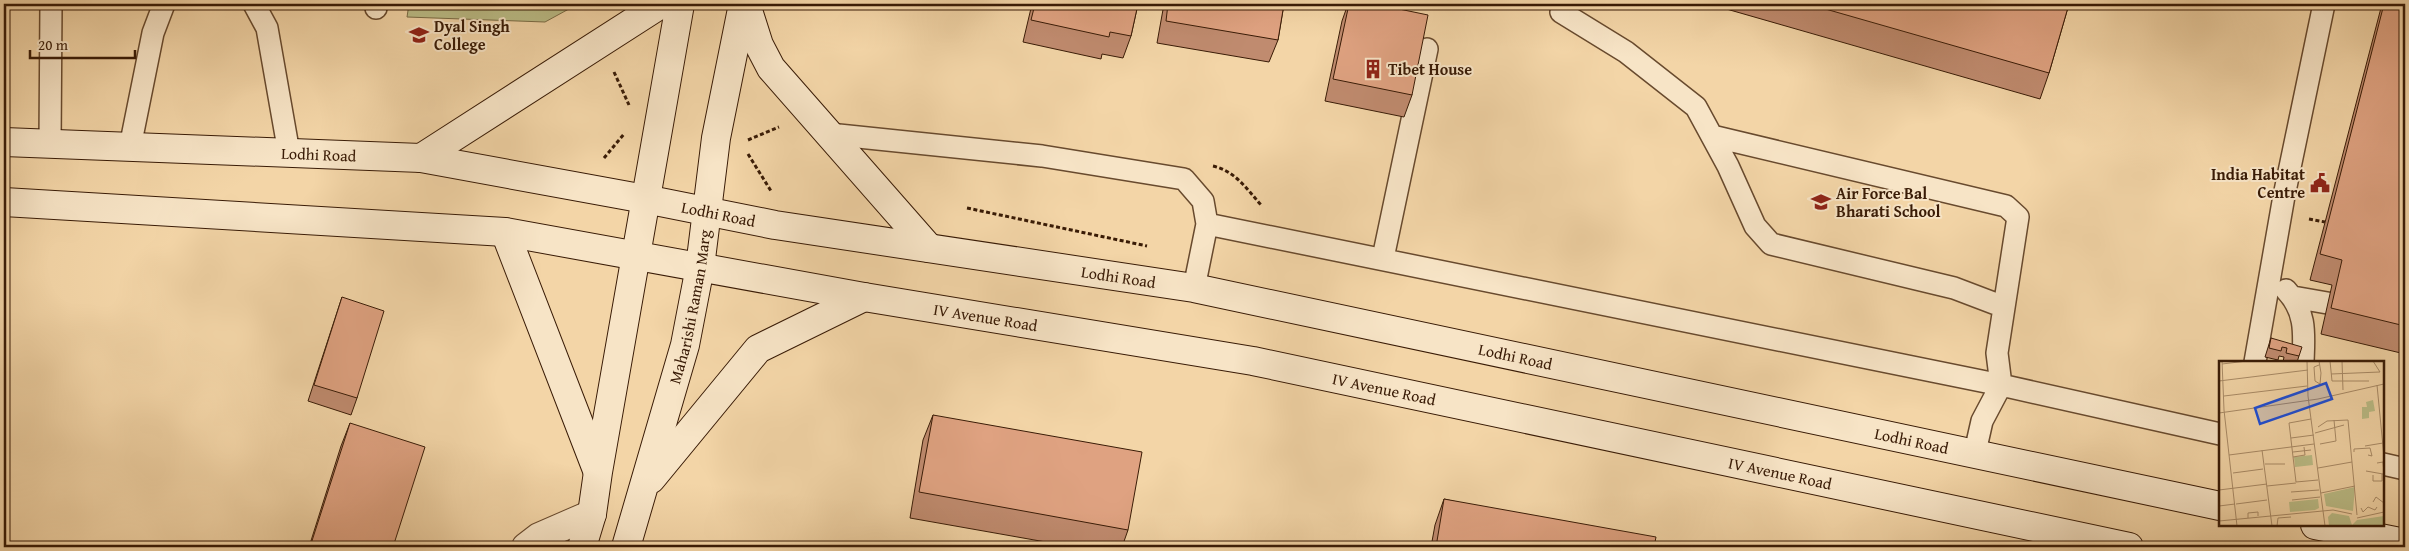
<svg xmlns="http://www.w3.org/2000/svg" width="2409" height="551" font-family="'Gentium Book Plus',serif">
	<rect width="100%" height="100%" fill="#f3d5a7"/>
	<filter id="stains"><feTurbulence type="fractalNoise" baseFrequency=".004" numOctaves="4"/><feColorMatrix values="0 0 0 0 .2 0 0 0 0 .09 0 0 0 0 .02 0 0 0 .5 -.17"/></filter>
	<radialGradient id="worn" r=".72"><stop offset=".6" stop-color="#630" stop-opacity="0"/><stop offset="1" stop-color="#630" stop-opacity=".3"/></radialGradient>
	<!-- green -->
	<path fill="#bbbd87" stroke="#7a6c46" d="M 409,4 L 578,4 L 545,22 L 407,17 Z"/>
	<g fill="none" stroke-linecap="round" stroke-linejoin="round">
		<defs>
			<path id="lane" d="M 254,4 L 267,28 L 289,153
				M 376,8 L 376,4
				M 1561,12 L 1626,52 L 1696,107 L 1728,166 L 1755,226 L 1771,244 L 1954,288 L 2004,307
				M 829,134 L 1042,156 L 1184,179 L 1203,201 L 1207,224 L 1194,288
				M 1712,136 L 2006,206 L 2018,217 L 1997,353 L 2001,385 L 1982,421 L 1975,452
				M 50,144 L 51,4
				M 130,147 L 153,33 L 164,4
				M 1207,224 L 2001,385 L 2220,434
				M 1383,258 L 1427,49
				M 2286,290 C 2307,312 2304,335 2303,362
				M 2293,297 L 2356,308
				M 2255,362 L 2284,196 L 2324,4
				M 2383,464 L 2405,469"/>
			<path id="street" d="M 526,547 L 539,537 L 592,514"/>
			<g id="secondary">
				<path d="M 746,4 L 759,45 L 771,68 L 929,248"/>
				<path id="s1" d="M 4,142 L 421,158 L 645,199 L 775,225 L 1194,288 L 2220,506"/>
				<path d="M 421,158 L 661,4"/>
				<path id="s2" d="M 4,202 L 505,232 L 864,297 L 1253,361 L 2129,547"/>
				<path d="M 505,232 L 597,470"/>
				<path d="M 651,479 L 758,349 L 864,297"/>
				<path d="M 2315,525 L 2405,543"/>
				<path d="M 582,547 L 592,514 L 598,472 L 680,4"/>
				<path id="s3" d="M 626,547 L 685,345 L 700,267 L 716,138 L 743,4"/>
			</g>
		</defs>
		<!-- lane casing -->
		<use href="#lane" stroke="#684a2e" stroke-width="24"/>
		<!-- street casing -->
		<use href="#street" stroke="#684a2e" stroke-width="30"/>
		<!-- secondary casing -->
		<use href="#secondary" stroke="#391b06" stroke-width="30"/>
		<!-- path -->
		<path stroke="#391b06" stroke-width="3" stroke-dasharray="4 2.5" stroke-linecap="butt" d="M 614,72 L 629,105
			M 748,140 L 779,127
			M 748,154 L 771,191
			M 604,158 L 624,134
			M 1213,166 C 1235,171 1247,189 1261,205
			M 967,208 L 1147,246
			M 2309,219 L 2325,222"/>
		<!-- lane -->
		<use href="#lane" stroke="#f7e4c6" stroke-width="21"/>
		<!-- street -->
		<use href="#street" stroke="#f7e4c6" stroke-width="28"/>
		<!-- secondary -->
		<use href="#secondary" stroke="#f7e4c6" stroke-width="28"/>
	</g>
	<!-- wall -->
	<path fill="#c08b6f" stroke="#391b06" d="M 1032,4 L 1138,4 L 1131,36 L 1123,58 L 1102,54 L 1101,59 L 1023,42 Z
		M 1164,4 L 1284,4 L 1278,40 L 1269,62 L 1157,43 Z
		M 1348,4 L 1375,4 L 1412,95 L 1404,117 L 1325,101 L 1342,21 Z
		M 1709,4 L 2069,4 L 2049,73 L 2040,99 Z
		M 2382,4 L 2405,4 L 2405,354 L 2321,334 L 2332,285 L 2310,280 Z
		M 342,297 L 357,398 L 351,415 L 308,401 Z
		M 2271,338 L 2299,356 L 2297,362 L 2283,362 L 2284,357 L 2279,356 L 2278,360 L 2265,357 Z
		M 933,415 L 1128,530 L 1122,547 L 1074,547 L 910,518 L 923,440 Z
		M 350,423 L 393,547 L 309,547 L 341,446 Z
		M 1444,499 L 1654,547 L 1431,547 L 1435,525 Z"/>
	<!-- building -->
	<path fill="#dfa281" stroke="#391b06" d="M 1035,4 L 1138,4 L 1131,36 L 1110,32 L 1109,37 L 1031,20 Z
		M 1168,4 L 1284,4 L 1278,40 L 1166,21 Z
		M 1349,4 L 1375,4 L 1428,15 L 1412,95 L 1333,79 Z
		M 1808,4 L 2069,4 L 2049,73 Z
		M 2384,4 L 2405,4 L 2405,326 L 2331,308 L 2342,260 L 2320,254 Z
		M 342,297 L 384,311 L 357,398 L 314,385 Z
		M 2271,338 L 2302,347 L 2299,356 L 2286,353 L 2287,348 L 2282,347 L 2281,351 L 2269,348 Z
		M 933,415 L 1142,452 L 1128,530 L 919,492 Z
		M 350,423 L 425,447 L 393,547 L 310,547 Z
		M 1444,499 L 1656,537 L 1654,547 L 1436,547 Z"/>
	<!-- icons -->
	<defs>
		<symbol id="university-bare" viewBox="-9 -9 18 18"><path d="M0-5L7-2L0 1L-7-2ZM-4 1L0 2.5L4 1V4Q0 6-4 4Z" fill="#8f2418" stroke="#f7e4c6" stroke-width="2.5" paint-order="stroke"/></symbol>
		<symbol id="building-bare" viewBox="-9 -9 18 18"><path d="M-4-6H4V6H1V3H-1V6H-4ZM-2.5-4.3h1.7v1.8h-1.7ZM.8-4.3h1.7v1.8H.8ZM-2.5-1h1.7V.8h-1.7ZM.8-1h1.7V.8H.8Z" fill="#8f2418" stroke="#f7e4c6" stroke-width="2.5" paint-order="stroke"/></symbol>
		<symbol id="civic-bare" viewBox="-9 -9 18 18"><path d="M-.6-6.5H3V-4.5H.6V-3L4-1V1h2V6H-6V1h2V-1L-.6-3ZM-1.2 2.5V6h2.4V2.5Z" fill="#8f2418" stroke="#f7e4c6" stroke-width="2.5" paint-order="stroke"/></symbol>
		<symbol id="school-bare" viewBox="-9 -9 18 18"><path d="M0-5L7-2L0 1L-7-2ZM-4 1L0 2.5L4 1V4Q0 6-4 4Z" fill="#8f2418" stroke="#f7e4c6" stroke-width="2.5" paint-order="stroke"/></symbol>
	</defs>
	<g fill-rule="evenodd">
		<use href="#university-bare" x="405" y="21" width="28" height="28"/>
		<use href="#building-bare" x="1359" y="55" width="28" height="28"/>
		<use href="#civic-bare" x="2306" y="169" width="28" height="28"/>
		<use href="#school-bare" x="1807" y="188" width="28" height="28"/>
	</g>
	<g text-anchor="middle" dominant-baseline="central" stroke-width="4" stroke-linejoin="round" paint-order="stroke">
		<!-- poi labels -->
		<g font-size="16" font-weight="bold" fill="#391b06" stroke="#f7e4c6" text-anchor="start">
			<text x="434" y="26">Dyal Singh<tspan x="434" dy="18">College</tspan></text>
			<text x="1388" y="69">Tibet House</text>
			<text x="2305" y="174" text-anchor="end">India Habitat<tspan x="2305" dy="18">Centre</tspan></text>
			<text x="1836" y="193">Air Force Bal<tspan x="1836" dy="18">Bharati School</tspan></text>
		</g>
		<!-- street labels -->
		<g font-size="16" fill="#391b06" stroke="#f7e4c6">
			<text stroke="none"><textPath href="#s1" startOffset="315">Lodhi Road</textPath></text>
			<text stroke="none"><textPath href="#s1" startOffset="720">Lodhi Road</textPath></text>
			<text stroke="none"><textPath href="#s1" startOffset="1125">Lodhi Road</textPath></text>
			<text stroke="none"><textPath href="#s3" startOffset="249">Maharishi Raman Marg</textPath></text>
			<text stroke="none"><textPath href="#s2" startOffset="990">IV Avenue Road</textPath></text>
			<text stroke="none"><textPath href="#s1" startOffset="1530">Lodhi Road</textPath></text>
			<text stroke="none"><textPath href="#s2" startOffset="1395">IV Avenue Road</textPath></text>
			<text stroke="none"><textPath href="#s1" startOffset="1935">Lodhi Road</textPath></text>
			<text stroke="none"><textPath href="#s2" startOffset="1800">IV Avenue Road</textPath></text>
		</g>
	</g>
	<!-- overview -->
	<g transform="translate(2219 361)">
		<rect width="165" height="165" fill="#f3d5a7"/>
		<path d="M 154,39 L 156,50 L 150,51 L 150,57 L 143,58 L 143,46 L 148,46 L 147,41 ZM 93,94 L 94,104 L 76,106 L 75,96 ZM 136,126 L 134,150 L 107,145 L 105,133 ZM 99,138 L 100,147 L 96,149 L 71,151 L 70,141 ZM 113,152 L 130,155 L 133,164 L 138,159 L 165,155 L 165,165 L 110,165 L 109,156 Z" fill="#bbbd87"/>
		<path fill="none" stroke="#a98b67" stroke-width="1" d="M 3,0 L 5,49 L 18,165M 88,0 L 89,35 L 106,165M 100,0 L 102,12 L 101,23 L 96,20 L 95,6 L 100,4M 111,0 L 113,20 L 150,20M 123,0 L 124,29M 3,3 L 28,0M 112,13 L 161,11 L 154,0M 0,20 L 89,9M 158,24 L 165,96M 5,35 L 88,25M 0,52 L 99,38 L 165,23M 92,58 L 70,62 L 77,121 L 99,119M 99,66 L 108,60 L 129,59 L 138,154M 96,72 L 125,64M 72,77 L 95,74M 101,83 L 117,80 L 115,59M 146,85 L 164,82M 43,89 L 53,165M 74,91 L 92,89M 135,91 L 135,88 L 151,87 L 153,95 L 149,94M 10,94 L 95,83M 74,96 L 86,94 L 85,86M 158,102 L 164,101 L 165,112M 46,103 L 66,103M 99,107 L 133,101M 147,110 L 164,113M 14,112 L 44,108M 154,114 L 154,120 L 163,120 L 163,113M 48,125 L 77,122M 0,129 L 48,123M 72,131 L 100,129M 102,132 L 136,125M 73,139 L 101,136M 154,141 L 157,136 L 165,142M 17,143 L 48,139M 0,145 L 16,143M 142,147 L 144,151 L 149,146 L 156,149 L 158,146M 29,157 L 29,152 L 39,151 L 39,155M 138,157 L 165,151M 0,160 L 114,149 L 133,153M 58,165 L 59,157 L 72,156"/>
		<path fill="#1d4ed8" fill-opacity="0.15" stroke="#1d4ed8" stroke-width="2.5" d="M 107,22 L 113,38 L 41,63 L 36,47 Z"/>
		<rect width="165" height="165" fill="none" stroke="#391b06" stroke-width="2.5"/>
	</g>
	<!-- margin -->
	<rect width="2409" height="551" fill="none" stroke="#f3d5a7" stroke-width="20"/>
	<rect x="5" y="5" width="2399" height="541" fill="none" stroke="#391b06" stroke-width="2.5"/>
	<rect x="10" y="10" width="2389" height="531" fill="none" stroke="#391b06"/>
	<!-- scale -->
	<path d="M30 50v8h105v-8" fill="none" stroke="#391b06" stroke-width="2.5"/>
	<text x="38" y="50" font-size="15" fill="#391b06" stroke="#f7e4c6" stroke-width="4" paint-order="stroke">20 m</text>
	<rect width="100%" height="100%" filter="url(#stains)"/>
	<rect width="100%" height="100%" fill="url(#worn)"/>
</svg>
